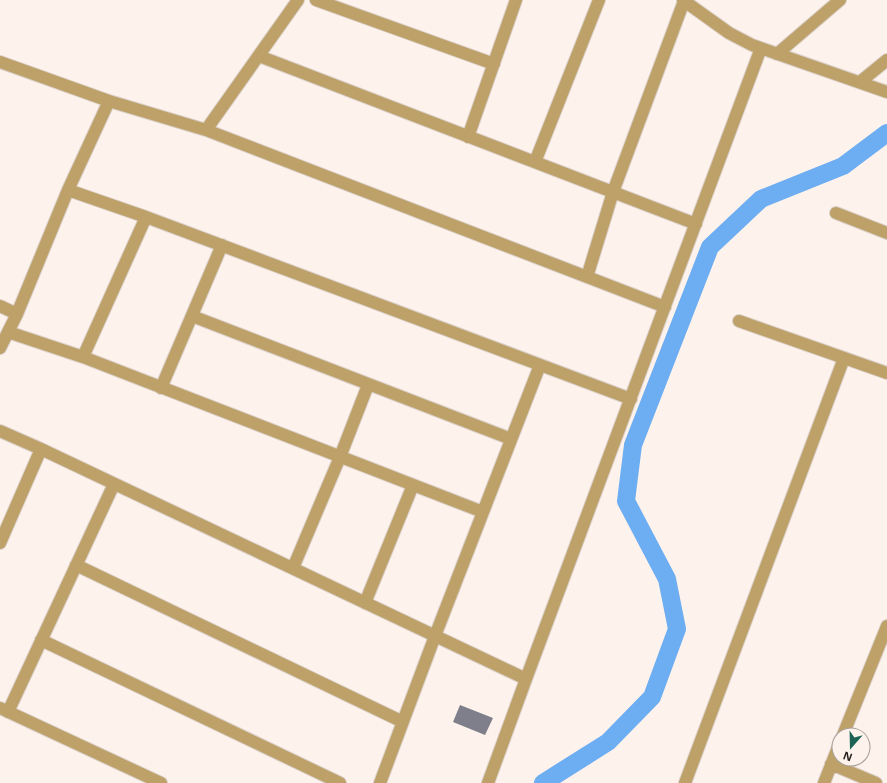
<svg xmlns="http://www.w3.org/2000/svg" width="887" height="783" font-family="'Open Sans',sans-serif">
	<rect width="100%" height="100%" fill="#fef3ec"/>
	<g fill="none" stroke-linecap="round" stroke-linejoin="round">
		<!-- canal -->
		<path stroke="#6dadf1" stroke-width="18" d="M 543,783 L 608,742 L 652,697 L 677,629 L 667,579 L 626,501 L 633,445 L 710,247 L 761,199 L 843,166 L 887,133"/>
	</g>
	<!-- building -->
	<path fill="#7f7e8b" d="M 460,705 L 493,718 L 485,735 L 453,722 Z"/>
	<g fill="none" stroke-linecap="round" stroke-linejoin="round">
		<defs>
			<path id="street" d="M 316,0 L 494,64
				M 683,0 L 729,33 L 752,45 L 887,92
				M 777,54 L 840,0
				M 259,56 L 696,224
				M 0,62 L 109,101
				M 860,82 L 887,60
				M 206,130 L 665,307
				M 468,137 L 516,0
				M 535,162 L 599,0
				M 68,190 L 146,217 L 631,399
				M 836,213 L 887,233
				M 587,277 L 613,192 L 684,1
				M 0,306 L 17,314
				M 192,316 L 511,439
				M 739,321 L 887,373
				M 8,332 L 83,357 L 483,512
				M 0,348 L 17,314 L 68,190 L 109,101 L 206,130 L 298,0
				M 83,357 L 146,217
				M 161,388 L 222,245
				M 0,431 L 41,449 L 526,679
				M 0,543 L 41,449
				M 76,565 L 403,722
				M 293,568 L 340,457 L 368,385
				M 365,603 L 413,485
				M 41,640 L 340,783
				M 0,708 L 161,783
				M 8,712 L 114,484
				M 843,735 L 887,626
				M 831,764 L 876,783
				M 380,783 L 435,636 L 540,365
				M 488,783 L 526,679 L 761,48
				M 685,783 L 844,358
				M 824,783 L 839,745"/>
		</defs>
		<!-- street casing -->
		<use href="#street" stroke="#dbd1cb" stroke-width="14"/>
		<!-- street -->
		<use href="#street" stroke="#bda169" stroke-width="12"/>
	</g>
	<!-- north arrow -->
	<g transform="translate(851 747) rotate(200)"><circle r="19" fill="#fef3ec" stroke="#a89f9a"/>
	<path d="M0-3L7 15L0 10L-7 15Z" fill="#1c6356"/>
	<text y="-6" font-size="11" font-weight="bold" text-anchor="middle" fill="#26211e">N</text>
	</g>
</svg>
